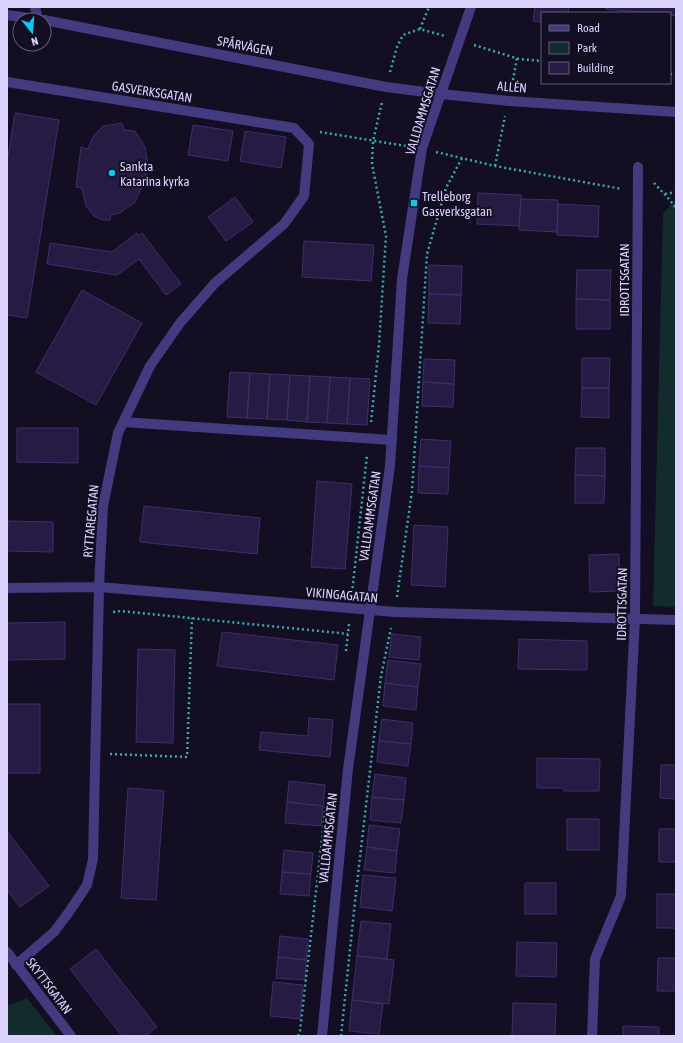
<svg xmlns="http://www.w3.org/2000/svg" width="683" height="1043" font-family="'Asap Condensed',sans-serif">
	<rect width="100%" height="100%" fill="#130e22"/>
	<!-- green -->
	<path fill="#122b2c" d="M 676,200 L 676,607 L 653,606 L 663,214 L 672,203 Z
		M 27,998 L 57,1036 L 7,1036 L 7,1006 Z"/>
	<!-- building -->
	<path fill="#261b42" stroke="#3f2e6e" d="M 535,7 L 569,7 L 568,13 L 542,13 L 542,22 L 533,21 Z
		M 606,7 L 676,7 L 676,16 L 670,15 L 670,13 L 650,13 L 606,9 Z
		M 15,113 L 59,120 L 27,318 L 7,315 L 7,163 Z
		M 122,123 L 124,130 L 135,131 L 145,147 L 148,164 L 144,183 L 135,202 L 120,213 L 111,215 L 110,220 L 103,220 L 94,216 L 86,206 L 82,188 L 76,187 L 81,147 L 88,149 L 93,137 L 103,126 Z
		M 193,125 L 233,131 L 228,161 L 188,155 Z
		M 245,131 L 286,137 L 281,168 L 240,161 Z
		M 478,193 L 521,195 L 519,226 L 477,224 Z
		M 235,197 L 253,222 L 226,241 L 208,217 Z
		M 521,199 L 558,200 L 557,232 L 519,230 Z
		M 558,204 L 599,206 L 598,237 L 557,235 Z
		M 137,233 L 139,236 L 142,233 L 181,284 L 166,295 L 139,259 L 117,275 L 47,264 L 50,243 L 112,252 Z
		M 304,241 L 374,245 L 371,281 L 302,277 Z
		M 429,265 L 462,266 L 461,295 L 429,294 Z
		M 577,270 L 611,270 L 610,300 L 576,299 Z
		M 82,290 L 142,323 L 96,405 L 36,372 Z
		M 429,294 L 461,295 L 460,324 L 428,323 Z
		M 576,299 L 610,300 L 610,329 L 576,329 Z
		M 582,358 L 610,358 L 609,388 L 582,388 Z
		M 424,359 L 455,360 L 454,384 L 423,382 Z
		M 230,372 L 250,373 L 247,418 L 227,417 Z
		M 250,373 L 270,374 L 267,419 L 247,418 Z
		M 270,374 L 290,375 L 287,420 L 267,419 Z
		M 290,375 L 310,376 L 307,422 L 287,420 Z
		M 310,376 L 330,377 L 327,423 L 307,422 Z
		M 330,377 L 350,378 L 347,424 L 327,423 Z
		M 350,378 L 370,379 L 367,425 L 347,424 Z
		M 423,382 L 454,384 L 453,407 L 422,406 Z
		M 582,388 L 609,388 L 609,418 L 581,417 Z
		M 17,428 L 78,428 L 78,463 L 17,462 Z
		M 421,439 L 451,441 L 449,468 L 419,466 Z
		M 576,448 L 605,448 L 605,476 L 575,475 Z
		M 419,466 L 449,468 L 448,494 L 418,493 Z
		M 575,475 L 605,476 L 604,503 L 575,503 Z
		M 317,481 L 352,484 L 345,569 L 311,567 Z
		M 144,506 L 260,518 L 257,554 L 140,542 Z
		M 8,521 L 53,522 L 53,552 L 7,551 Z
		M 414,525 L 448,527 L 445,587 L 411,585 Z
		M 619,554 L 620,591 L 590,592 L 589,555 Z
		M 65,622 L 65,659 L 7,660 L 7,623 Z
		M 222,632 L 338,645 L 334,680 L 217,666 Z
		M 392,634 L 421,637 L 419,660 L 389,657 Z
		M 519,639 L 587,641 L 587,670 L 518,669 Z
		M 138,649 L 175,650 L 173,743 L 136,742 Z
		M 388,660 L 421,664 L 418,687 L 385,683 Z
		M 385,683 L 418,687 L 416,710 L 383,706 Z
		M 7,704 L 40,704 L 40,773 L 7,773 Z
		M 309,718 L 333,720 L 330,757 L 259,750 L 261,732 L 308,736 Z
		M 382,719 L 413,723 L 411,744 L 379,741 Z
		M 379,741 L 411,744 L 408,766 L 377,762 Z
		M 537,758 L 600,759 L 599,791 L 564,791 L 564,788 L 537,788 Z
		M 661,765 L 676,765 L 676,799 L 660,798 Z
		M 375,774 L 406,778 L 404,800 L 372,797 Z
		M 289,781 L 325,785 L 323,806 L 287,802 Z
		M 128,788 L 164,791 L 156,900 L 121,898 Z
		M 372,797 L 404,800 L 401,823 L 370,820 Z
		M 287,802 L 323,806 L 321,826 L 285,823 Z
		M 567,819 L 599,819 L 599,850 L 567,850 Z
		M 369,825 L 400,829 L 397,851 L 367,847 Z
		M 659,829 L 676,829 L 676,862 L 659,862 Z
		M 7,831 L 49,886 L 20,907 L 7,890 Z
		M 367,847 L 397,851 L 395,873 L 364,870 Z
		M 284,850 L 313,853 L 311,874 L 282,872 Z
		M 282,872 L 311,874 L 309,896 L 280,894 Z
		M 363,875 L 396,878 L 392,911 L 360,907 Z
		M 525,883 L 556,883 L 556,914 L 525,914 Z
		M 657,894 L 676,894 L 676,928 L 657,928 Z
		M 361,921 L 391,924 L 387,959 L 357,956 Z
		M 280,936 L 308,939 L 306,960 L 278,957 Z
		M 517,942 L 557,943 L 556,977 L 516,976 Z
		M 96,949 L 157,1027 L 145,1036 L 122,1036 L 70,969 Z
		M 357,956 L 394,960 L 389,1004 L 352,1000 Z
		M 278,957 L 306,960 L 305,980 L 276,978 Z
		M 658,958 L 676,958 L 676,991 L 657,991 Z
		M 273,982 L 303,985 L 300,1019 L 270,1016 Z
		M 352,1000 L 383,1004 L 379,1034 L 349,1031 Z
		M 513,1003 L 556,1004 L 555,1036 L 512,1036 Z
		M 623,1026 L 659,1027 L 659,1036 L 623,1036 Z"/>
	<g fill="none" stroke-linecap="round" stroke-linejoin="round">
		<!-- path -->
		<path stroke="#32aeb0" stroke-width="2.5" stroke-dasharray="2 3" stroke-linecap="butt" d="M 420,29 L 429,7
			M 474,45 L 519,59 L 542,61
			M 390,72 L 397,47 L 403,35 L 420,29 L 445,36
			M 670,74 L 676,75
			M 512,85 L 517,58
			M 320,132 L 406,146
			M 436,152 L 495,166 L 622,189
			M 495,166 L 505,116
			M 654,183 L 669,199 L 676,208
			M 665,194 L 676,192
			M 371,422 L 379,345 L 386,236 L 372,164 L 373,141 L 382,102
			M 352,593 L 367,455
			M 397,597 L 412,491 L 427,254 L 446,188 L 462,158
			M 113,612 L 121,611 L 348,634
			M 346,651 L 349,624
			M 110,754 L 187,757 L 192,618
			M 298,1036 L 300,1031 L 326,804
			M 341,1036 L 356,892 L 381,676 L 391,628"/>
		<!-- minor -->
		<path stroke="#433b80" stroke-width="10" d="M 35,7 L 38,19
			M 7,15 L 43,20
			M 44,20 L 386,87 L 441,94 L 509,101 L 676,112
			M 7,82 L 294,128 L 309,144 L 304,196 L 284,224 L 215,283 L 180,323 L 150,366 L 118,433 L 103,506 L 99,587 L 93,859 L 87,885 L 69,912 L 54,932 L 16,965
			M 123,422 L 392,440
			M 7,588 L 99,587 L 395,612 L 676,620
			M 7,952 L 71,1036
			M 322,1036 L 348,769 L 390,466 L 402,279 L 422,148 L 471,7
			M 592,1036 L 595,959 L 621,896 L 635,618 L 638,167"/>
	</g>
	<!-- markers -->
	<g fill="#08c9f2" stroke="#130e22" stroke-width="1.5">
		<circle cx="112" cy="173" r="4"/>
		<rect x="410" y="199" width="8" height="8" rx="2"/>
	</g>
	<g text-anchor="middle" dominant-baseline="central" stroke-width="4" stroke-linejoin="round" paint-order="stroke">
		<!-- street labels -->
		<g font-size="13" fill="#dad1fd" stroke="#130e22">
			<text transform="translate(245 46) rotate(11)">SPÅRVÄGEN</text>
			<text transform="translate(512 87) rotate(5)">ALLÉN</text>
			<text transform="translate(152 92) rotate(9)">GASVERKSGATAN</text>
			<text transform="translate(423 111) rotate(-73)">VALLDAMMSGATAN</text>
			<text transform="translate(624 280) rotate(-90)">IDROTTSGATAN</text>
			<text transform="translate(370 516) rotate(-82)">VALLDAMMSGATAN</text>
			<text transform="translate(91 521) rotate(-85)">RYTTAREGATAN</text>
			<text transform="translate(342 595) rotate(5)">VIKINGAGATAN</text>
			<text transform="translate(622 604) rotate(-89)">IDROTTSGATAN</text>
			<text transform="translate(328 838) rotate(-84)">VALLDAMMSGATAN</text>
			<text transform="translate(49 986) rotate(53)">SKYTTSGATAN</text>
		</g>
		<!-- poi labels -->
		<g font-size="13" fill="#dad1fd" stroke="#130e22" text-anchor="start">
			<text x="120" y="166">Sankta<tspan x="120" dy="15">Katarina kyrka</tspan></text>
			<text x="422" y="196">Trelleborg<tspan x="422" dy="15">Gasverksgatan</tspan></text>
		</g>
	</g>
	<!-- border -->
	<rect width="683" height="1043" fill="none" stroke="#dad1fd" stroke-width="16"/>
	<!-- legend -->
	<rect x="541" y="12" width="130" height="72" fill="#130e22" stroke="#635c7a"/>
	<rect x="549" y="25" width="20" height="6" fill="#433b80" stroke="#635c7a"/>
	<text x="577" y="32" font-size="12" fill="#dad1fd">Road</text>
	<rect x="549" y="42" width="20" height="12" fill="#122b2c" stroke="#635c7a"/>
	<text x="577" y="52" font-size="12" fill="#dad1fd">Park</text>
	<rect x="549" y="62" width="20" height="12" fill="#261b42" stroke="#635c7a"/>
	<text x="577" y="72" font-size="12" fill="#dad1fd">Building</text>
	<!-- north arrow -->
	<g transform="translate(32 32) rotate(163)"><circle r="19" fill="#130e22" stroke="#635c7a"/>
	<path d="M0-3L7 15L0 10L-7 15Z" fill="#08c9f2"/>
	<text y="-6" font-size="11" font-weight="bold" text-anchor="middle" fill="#dad1fd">N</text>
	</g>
</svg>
